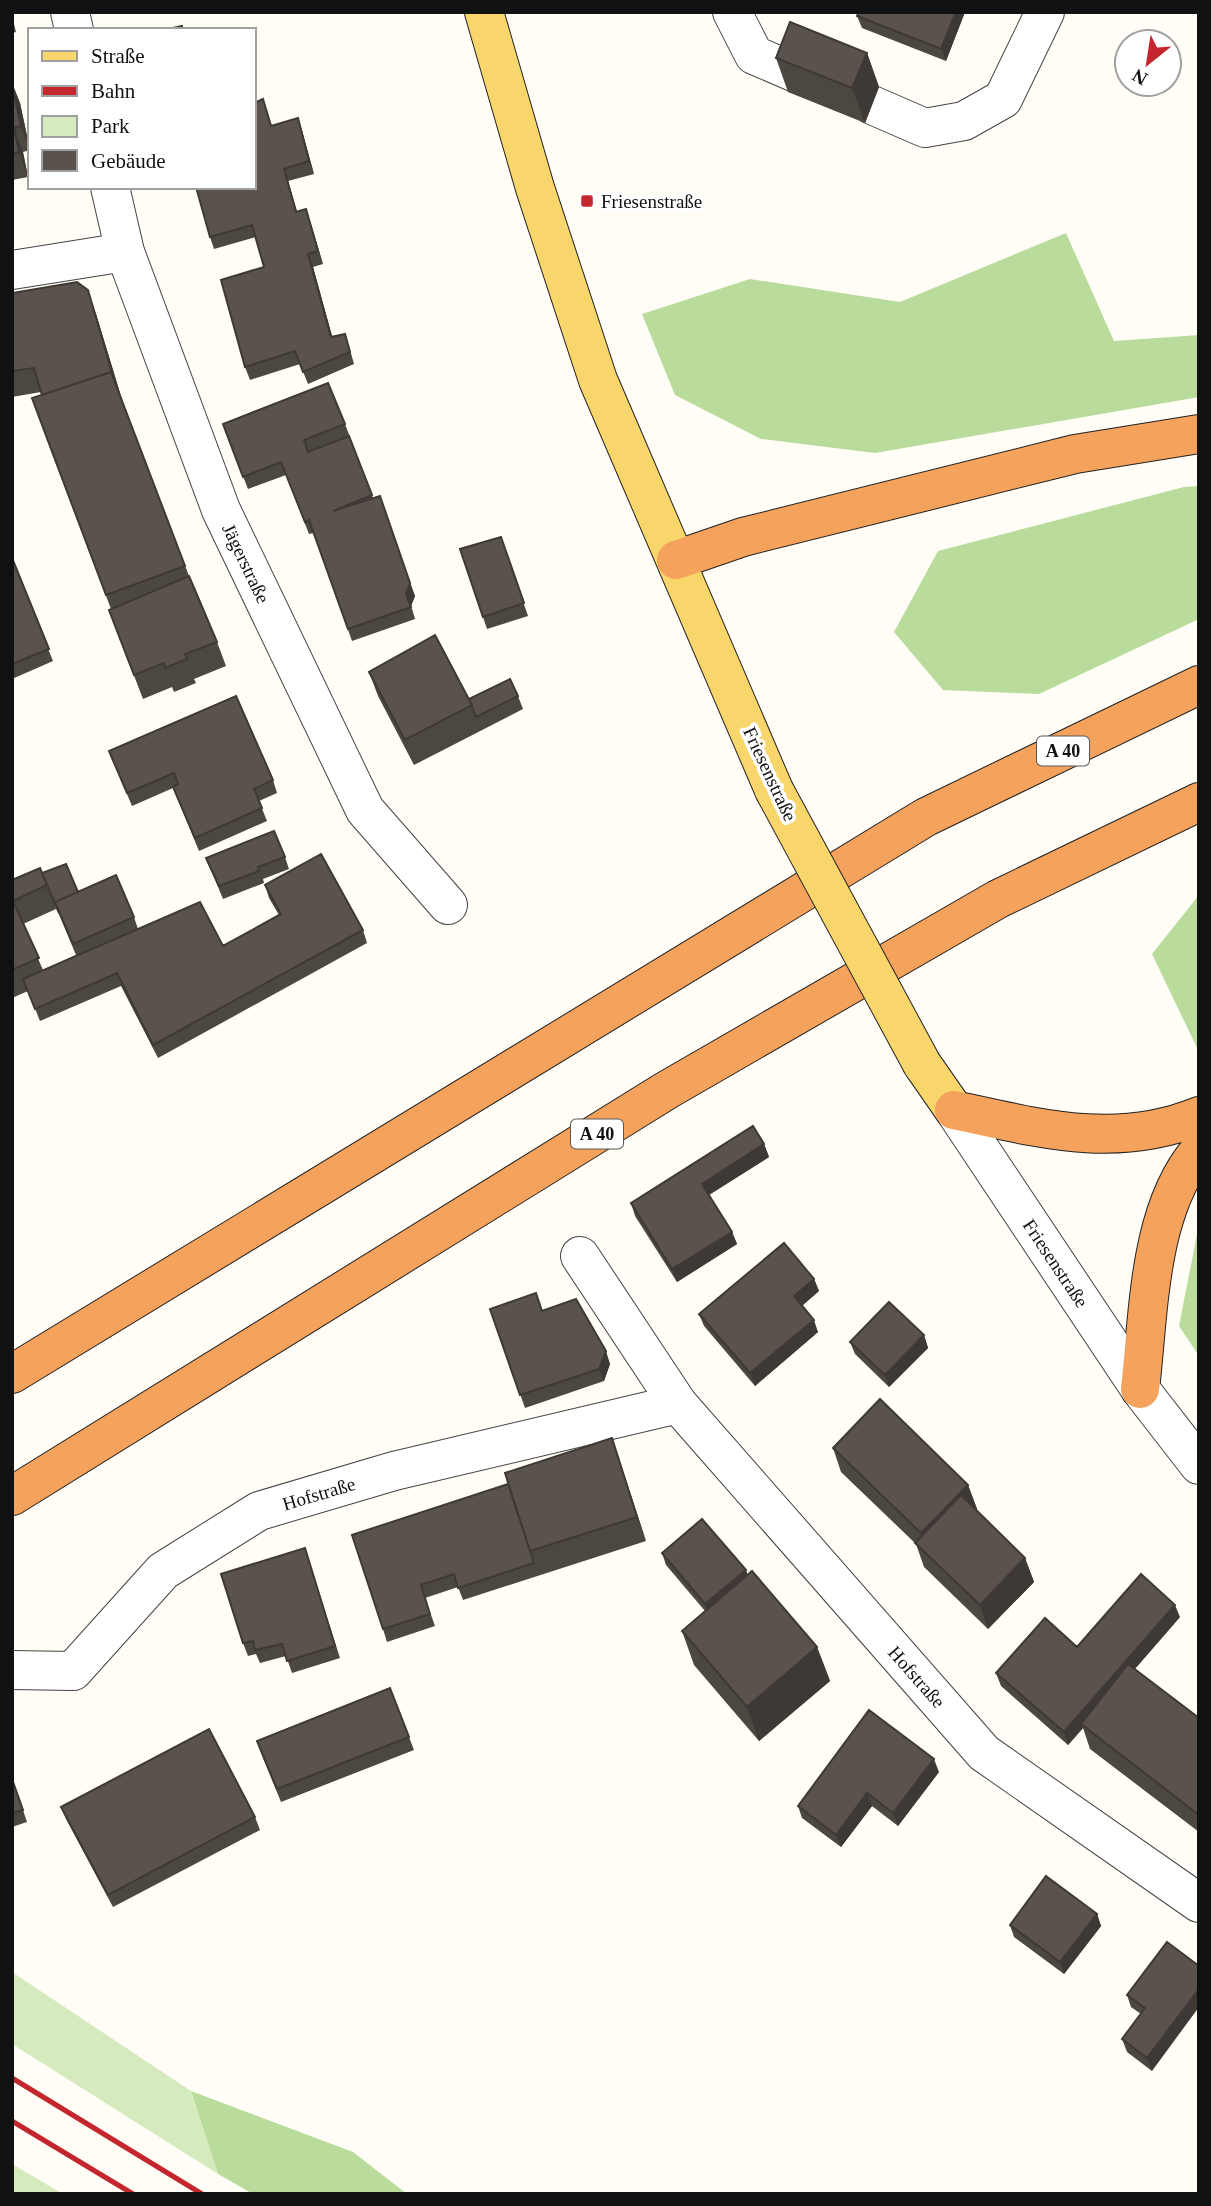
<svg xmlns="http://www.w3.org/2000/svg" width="1211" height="2206" font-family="'Times New Roman',serif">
	<rect width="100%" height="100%" fill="#fffdf5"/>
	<!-- green -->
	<path fill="#d5ebbd" d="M 12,1972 L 191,2091 L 218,2174 L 12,2044 Z
		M 12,2164 L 63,2194 L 12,2194 Z"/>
	<!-- forest -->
	<path fill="#b9dc9c" d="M 1066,233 L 1114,341 L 1199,335 L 1199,397 L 875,453 L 761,439 L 675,395 L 642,314 L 750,279 L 900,302 Z
		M 1199,486 L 1199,619 L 1039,694 L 943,690 L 894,632 L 938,551 L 1184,487 Z
		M 1199,895 L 1199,1052 L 1152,954 Z
		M 1199,1224 L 1199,1356 L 1179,1326 Z
		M 191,2091 L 353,2152 L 407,2194 L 253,2194 L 218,2174 Z"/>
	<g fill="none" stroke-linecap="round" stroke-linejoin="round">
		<defs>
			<g id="minor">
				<path d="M 70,12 L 74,30"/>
				<path d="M 732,12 L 754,55 L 796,73"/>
				<path d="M 872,105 L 925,128 L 964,121 L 1003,99 L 1045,12"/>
				<path id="s1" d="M 110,187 L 125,252 L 221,510 L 365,810 L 448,905"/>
				<path d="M 12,270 L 125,252"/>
				<path id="s2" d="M 954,1110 L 1140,1389 L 1199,1465"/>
				<path d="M 580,1256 L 678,1404"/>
				<path id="s3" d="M 12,1670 L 73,1671 L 163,1571 L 259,1511 L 394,1471 L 678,1404 L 984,1753 L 1199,1903"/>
			</g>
			<path id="major" d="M 484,12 L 535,188 L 598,380 L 774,790
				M 922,1064 L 954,1110"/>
			<path id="highway" d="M 676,560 L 743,537 L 1075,454 L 1199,434
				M 954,1110 C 1038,1128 1115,1150 1199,1116
				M 12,1374 L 926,817 L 1199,685
				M 1140,1389 C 1149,1313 1148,1211 1199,1151
				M 12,1496 L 667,1090 L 998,899 L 1199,802"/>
		</defs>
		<!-- minor casing -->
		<use href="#minor" stroke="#444" stroke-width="40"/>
		<!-- major casing -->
		<use href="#major" stroke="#222" stroke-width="40"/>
		<!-- highway casing -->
		<use href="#highway" stroke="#222" stroke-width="40"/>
		<!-- minor -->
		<use href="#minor" stroke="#fff" stroke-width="38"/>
		<!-- major -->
		<use href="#major" stroke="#f9d66b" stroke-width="38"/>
		<!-- highway -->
		<use href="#highway" stroke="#f5a25d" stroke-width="38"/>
		<!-- rail -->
		<path stroke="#c4262e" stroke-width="5" d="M 12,2078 L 202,2194
			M 12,2121 L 133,2194"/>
		<defs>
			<path id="major-bridge" d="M 774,790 L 922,1064"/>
		</defs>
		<!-- major-bridge casing -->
		<use href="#major-bridge" stroke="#222" stroke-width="40" stroke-linecap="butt"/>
		<!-- major-bridge -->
		<use href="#major-bridge" stroke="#f9d66b" stroke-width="38"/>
	</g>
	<!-- wall -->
	<path fill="#4d4742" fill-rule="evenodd" d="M 965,12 L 946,61 L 862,28 L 857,16 Z
		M 12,16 L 16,32 L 12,33 Z
		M 867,53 L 879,87 L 865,123 L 788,92 L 776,58 Z
		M 12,83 L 20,103 L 30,150 L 23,152 L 28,177 L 12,180 Z
		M 263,99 L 272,126 L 302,131 L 314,174 L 288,181 L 297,211 L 310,221 L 323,264 L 313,267 L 332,337 L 349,346 L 354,364 L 308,384 L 300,364 L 250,380 L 245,367 L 264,267 L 256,237 L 214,249 L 210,237 Z
		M 12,293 L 96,314 L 122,400 L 189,576 L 217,642 L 226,666 L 194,679 L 196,683 L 174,692 L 172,687 L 143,699 L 118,634 L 109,610 L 111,609 L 44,432 L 41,392 L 12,397 Z
		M 223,424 L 345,424 L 373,498 L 415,596 L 411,606 L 415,619 L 352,641 L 314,533 L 309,534 L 286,475 L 248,489 Z
		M 501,537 L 528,616 L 487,629 L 483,617 Z
		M 12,558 L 53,661 L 12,679 Z
		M 369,672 L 469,699 L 518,696 L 523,709 L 414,765 L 378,696 Z
		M 109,751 L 273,780 L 277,793 L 259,801 L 267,821 L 199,851 L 173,788 L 132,806 Z
		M 285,857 L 289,869 L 263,879 L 264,883 L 223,899 L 206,858 Z
		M 42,873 L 78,892 L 134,917 L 138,929 L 223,946 L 279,915 L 269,898 L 265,885 L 363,930 L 367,943 L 158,1058 L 121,986 L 40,1021 L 28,991 L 12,998 L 12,880 ZM 55,905 L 76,955 L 43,970 L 23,924 L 56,909 Z
		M 764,1144 L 769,1157 L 709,1195 L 732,1232 L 737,1244 L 677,1282 L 635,1216 L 631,1203 Z
		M 814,1279 L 819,1291 L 802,1306 L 818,1332 L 755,1386 L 704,1326 L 699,1314 Z
		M 490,1309 L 542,1311 L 610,1364 L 604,1381 L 525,1408 Z
		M 924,1335 L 928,1348 L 889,1387 L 855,1354 L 850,1342 Z
		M 833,1448 L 968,1485 L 977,1509 L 976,1510 L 1025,1558 L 1034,1582 L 988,1629 L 924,1567 L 916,1544 L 841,1472 Z
		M 620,1462 L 646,1541 L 463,1600 L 458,1587 L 425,1598 L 435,1626 L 387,1642 L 383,1629 L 508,1485 Z
		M 305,1548 L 340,1658 L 292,1673 L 286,1656 L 260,1663 L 256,1654 L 248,1656 L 243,1643 Z
		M 662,1553 L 746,1570 L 747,1575 L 817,1647 L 830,1681 L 759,1741 L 694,1665 L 682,1631 L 705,1611 L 666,1565 Z
		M 1180,1617 L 1135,1669 L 1199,1718 L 1199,1832 L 1090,1749 L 1083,1728 L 1068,1745 L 1001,1686 L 996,1673 L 1077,1647 Z
		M 390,1688 L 414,1750 L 281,1802 L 261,1753 Z
		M 939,1772 L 898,1826 L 872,1806 L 841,1847 L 802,1818 L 798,1806 Z
		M 12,1777 L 27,1822 L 12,1827 Z
		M 61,1807 L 255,1817 L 260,1830 L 113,1907 L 66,1819 Z
		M 1097,1914 L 1101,1926 L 1064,1974 L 1014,1937 L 1010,1925 Z
		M 1167,1942 L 1152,2071 L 1127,2052 L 1122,2039 L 1141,2014 L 1131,2007 L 1127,1995 Z"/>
	<!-- shaded-wall -->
	<path fill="#3f3936" d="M 956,12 L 965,12 L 946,61 L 941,49 Z
		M 867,53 L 879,87 L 865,123 L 852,88 Z
		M 12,83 L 20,103 L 30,150 L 21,126 Z
		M 298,118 L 302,131 L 314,174 L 309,161 Z
		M 14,128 L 23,152 L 28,177 L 19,152 Z
		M 284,169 L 288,181 L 300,224 L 296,212 Z
		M 306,209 L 310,221 L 323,264 L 318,251 Z
		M 308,254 L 313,267 L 336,350 L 331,337 Z
		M 88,290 L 96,314 L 124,406 L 115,382 Z
		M 380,496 L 415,596 L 411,606 L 415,619 L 406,594 Z
		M 764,1144 L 769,1157 L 707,1196 L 702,1184 Z
		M 732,1232 L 737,1244 L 677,1282 L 672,1269 Z
		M 814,1279 L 819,1291 L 799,1308 L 794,1296 Z
		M 814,1320 L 818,1332 L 755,1386 L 750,1373 Z
		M 924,1335 L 928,1348 L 889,1387 L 885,1375 Z
		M 606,1351 L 610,1364 L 604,1381 L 599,1369 Z
		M 612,1438 L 620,1462 L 646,1541 L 637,1517 Z
		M 968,1485 L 977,1509 L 929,1558 L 921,1533 Z
		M 1025,1558 L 1034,1582 L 988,1629 L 980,1605 Z
		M 746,1570 L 750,1583 L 710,1617 L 705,1604 Z
		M 1175,1605 L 1180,1617 L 1084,1727 L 1081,1724 L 1083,1728 L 1068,1745 L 1064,1732 Z
		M 817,1647 L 830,1681 L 759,1741 L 747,1707 Z
		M 934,1759 L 939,1772 L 898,1826 L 893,1813 Z
		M 867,1793 L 872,1806 L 841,1847 L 836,1835 Z
		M 1097,1914 L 1101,1926 L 1064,1974 L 1060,1962 Z
		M 1199,1989 L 1199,2007 L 1152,2071 L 1147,2058 Z"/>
	<!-- building -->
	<path fill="#5a524d" stroke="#3f3936" stroke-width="2" d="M 859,12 L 956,12 L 941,49 L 857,16 Z
		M 790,22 L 867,53 L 852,88 L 776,58 Z
		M 182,26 L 183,30 L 164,30 Z
		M 12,85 L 21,126 L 14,128 L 19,152 L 12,154 Z
		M 263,99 L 271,126 L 298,118 L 309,161 L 284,169 L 296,212 L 306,209 L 318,251 L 308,254 L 331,337 L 345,334 L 350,352 L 303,372 L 295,351 L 245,367 L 221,280 L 264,267 L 252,225 L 210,237 L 196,187 L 254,187 L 254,103 Z
		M 77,282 L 88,290 L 114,380 L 111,372 L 42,395 L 34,368 L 12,371 L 12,293 Z
		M 111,372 L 185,566 L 106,595 L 32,398 Z
		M 328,383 L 345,424 L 304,440 L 308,452 L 349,436 L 372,495 L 333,511 L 380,496 L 410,583 L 406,594 L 411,607 L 348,629 L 309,520 L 305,522 L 281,462 L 243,477 L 223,424 Z
		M 501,537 L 524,603 L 483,617 L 460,549 Z
		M 12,558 L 49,649 L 12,664 Z
		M 189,576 L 217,642 L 185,654 L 187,659 L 165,668 L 164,663 L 134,675 L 109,610 Z
		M 435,635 L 472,705 L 405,740 L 369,672 Z
		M 510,679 L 518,696 L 476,717 L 469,699 Z
		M 236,696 L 273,780 L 254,789 L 262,808 L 195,838 L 173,787 L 178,784 L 174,773 L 127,793 L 109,751 Z
		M 274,831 L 285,857 L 258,867 L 259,871 L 219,886 L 206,858 Z
		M 321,854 L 363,930 L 153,1045 L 117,973 L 35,1009 L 23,979 L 200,902 L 223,946 L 281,914 L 265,885 Z
		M 66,864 L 78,892 L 55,902 L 59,913 L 42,873 Z
		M 40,868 L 47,885 L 13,901 L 39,958 L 12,970 L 12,880 Z
		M 116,875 L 134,917 L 73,944 L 55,902 Z
		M 753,1126 L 764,1144 L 702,1184 L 732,1232 L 672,1269 L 631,1203 Z
		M 784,1243 L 814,1279 L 794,1296 L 814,1320 L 750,1373 L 699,1314 Z
		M 536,1293 L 542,1311 L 576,1299 L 606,1351 L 599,1369 L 520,1395 L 490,1309 Z
		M 889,1302 L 924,1335 L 885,1375 L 850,1342 Z
		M 880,1399 L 968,1485 L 921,1533 L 833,1448 Z
		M 612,1438 L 637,1517 L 530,1551 L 505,1473 Z
		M 508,1484 L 534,1563 L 458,1588 L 454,1574 L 421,1585 L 430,1614 L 383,1629 L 352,1535 Z
		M 961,1495 L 1025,1558 L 980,1605 L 915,1543 Z
		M 702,1519 L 746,1570 L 705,1604 L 662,1553 Z
		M 305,1548 L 335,1646 L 287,1661 L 282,1644 L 255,1650 L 253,1641 L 243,1643 L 221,1574 Z
		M 752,1571 L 817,1647 L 747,1707 L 682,1631 Z
		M 1141,1574 L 1175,1605 L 1064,1732 L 996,1673 L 1045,1618 L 1077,1647 Z
		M 1128,1664 L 1199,1718 L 1199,1815 L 1081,1724 Z
		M 390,1688 L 409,1737 L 277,1789 L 257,1741 Z
		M 869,1710 L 934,1759 L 893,1813 L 867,1793 L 836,1835 L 798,1806 Z
		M 209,1729 L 255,1817 L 108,1895 L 61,1807 Z
		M 12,1779 L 23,1810 L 12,1813 Z
		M 1046,1876 L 1097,1914 L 1060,1962 L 1010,1925 Z
		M 1167,1942 L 1199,1966 L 1199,1989 L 1147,2058 L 1122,2039 L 1145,2008 L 1127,1995 Z"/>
	<!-- markers -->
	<rect fill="#c4262e" stroke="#fff" stroke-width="2.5" x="580" y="194" width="14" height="14" rx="3.5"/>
	<g text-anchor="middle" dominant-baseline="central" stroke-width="7" stroke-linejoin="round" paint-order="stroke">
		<!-- shield labels -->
		<g fill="#fff" stroke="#585858" stroke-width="2">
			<rect x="1037" y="736.5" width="52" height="29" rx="5"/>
			<rect x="571" y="1119.5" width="52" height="29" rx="5"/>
		</g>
		<g font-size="18" font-weight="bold" fill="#111">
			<text x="1063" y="751">A 40</text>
			<text x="597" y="1134">A 40</text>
		</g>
		<!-- poi labels -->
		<g font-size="19" fill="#111" stroke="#fff" text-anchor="start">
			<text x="601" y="201">Friesenstraße</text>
		</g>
		<!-- street labels -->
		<g font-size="19" fill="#111" stroke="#fff">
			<text stroke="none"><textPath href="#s1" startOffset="401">Jägerstraße</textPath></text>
			<text transform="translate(770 774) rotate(65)">Friesenstraße</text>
			<text stroke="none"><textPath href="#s2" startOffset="184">Friesenstraße</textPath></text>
			<text stroke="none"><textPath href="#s3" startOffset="371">Hofstraße</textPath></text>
			<text stroke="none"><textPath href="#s3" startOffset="1104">Hofstraße</textPath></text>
		</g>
	</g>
	<!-- border -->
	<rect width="1211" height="2206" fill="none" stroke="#111111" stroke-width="28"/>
	<!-- legend -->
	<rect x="28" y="28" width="228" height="161" fill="#ffffff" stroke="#a0a0a0" stroke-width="2"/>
	<rect x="42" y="51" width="35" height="10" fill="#f9d66b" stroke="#a0a0a0" stroke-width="2"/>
	<text x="91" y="63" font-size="21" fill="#111111">Straße</text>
	<rect x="42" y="86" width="35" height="10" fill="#c4262e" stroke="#a0a0a0" stroke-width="2"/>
	<text x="91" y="98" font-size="21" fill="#111111">Bahn</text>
	<rect x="42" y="116" width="35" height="21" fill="#d5ebbd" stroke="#a0a0a0" stroke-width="2"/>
	<text x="91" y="133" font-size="21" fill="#111111">Park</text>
	<rect x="42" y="150" width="35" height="21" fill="#5a524d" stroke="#a0a0a0" stroke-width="2"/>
	<text x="91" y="168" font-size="21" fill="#111111">Gebäude</text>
	<!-- north arrow -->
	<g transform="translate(1148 63) rotate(210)"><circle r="33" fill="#ffffff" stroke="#a0a0a0" stroke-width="2"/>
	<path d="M0-5L12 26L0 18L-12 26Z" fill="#c4262e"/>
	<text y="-10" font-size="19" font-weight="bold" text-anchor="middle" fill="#111111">N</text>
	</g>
</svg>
